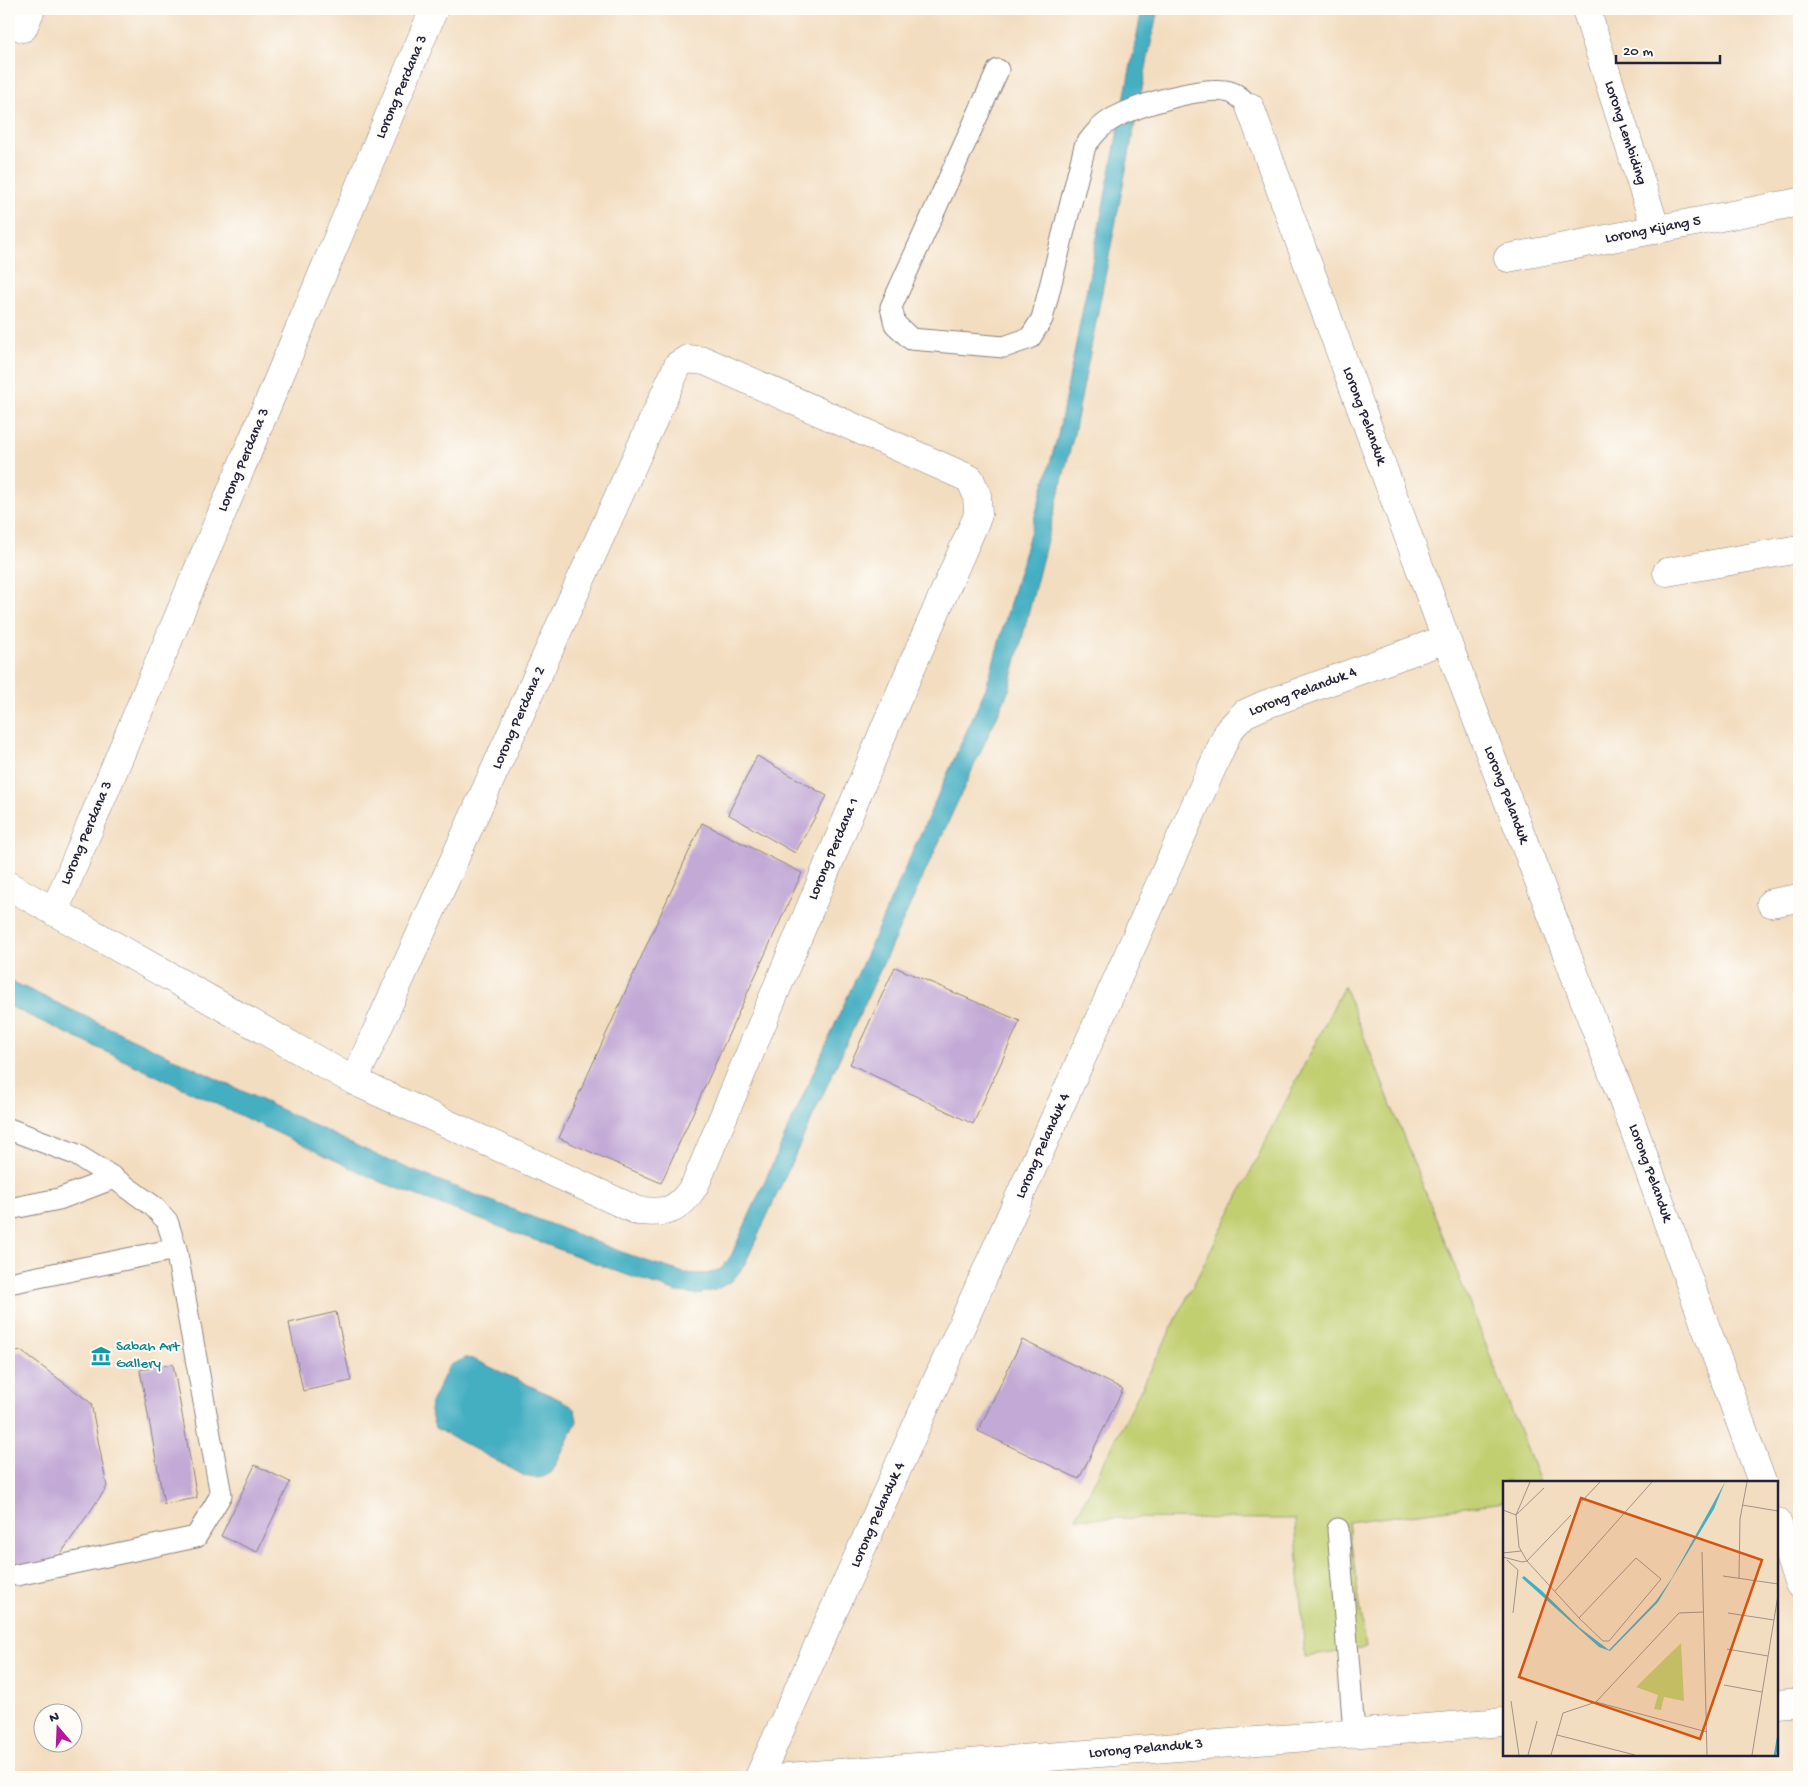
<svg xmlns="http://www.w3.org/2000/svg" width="1808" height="1786" font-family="'Gochi Hand',sans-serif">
	<rect width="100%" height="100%" fill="#fdfcf7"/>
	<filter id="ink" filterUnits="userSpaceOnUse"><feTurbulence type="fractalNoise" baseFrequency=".02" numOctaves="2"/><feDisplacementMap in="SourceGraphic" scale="10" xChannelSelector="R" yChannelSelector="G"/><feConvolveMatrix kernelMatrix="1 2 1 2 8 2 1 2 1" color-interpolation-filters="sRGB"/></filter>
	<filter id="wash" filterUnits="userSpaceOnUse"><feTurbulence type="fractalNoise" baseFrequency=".0096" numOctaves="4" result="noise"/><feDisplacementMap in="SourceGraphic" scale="20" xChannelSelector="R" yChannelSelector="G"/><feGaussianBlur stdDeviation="1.12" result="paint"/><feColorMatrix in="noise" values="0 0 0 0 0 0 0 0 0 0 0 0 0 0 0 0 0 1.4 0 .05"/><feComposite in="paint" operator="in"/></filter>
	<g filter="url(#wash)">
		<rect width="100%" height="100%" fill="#f3ddc0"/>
		<!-- green -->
		<path fill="#c1cf71" stroke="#727856" d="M 1344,986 L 1540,1482 L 1504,1482 L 1504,1502 L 1348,1522 L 1366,1648 L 1305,1657 L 1295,1519 L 1076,1518 Z"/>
		<!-- water -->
		<path fill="#44afc2" stroke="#33687e" d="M 1142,9 L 1158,9 L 1147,63 L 1074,434 L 1009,690 L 744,1266 L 732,1281 L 715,1290 L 697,1294 L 677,1292 L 627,1275 L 381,1182 L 9,1006 L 9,980 L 389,1161 L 637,1258 L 684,1273 L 706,1274 L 721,1269 L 731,1256 L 986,688 L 1058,435 Z
			M 466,1358 L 473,1359 L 569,1404 L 575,1410 L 577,1421 L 552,1472 C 542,1479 536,1479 525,1476 L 435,1428 L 430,1411 L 431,1403 L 449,1366 Z"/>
		<g id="blocks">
			<!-- building -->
			<path fill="#c2a9d6" d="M 757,756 L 827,796 L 795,853 L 728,814 Z
				M 702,823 L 802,873 L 661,1183 L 559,1138 Z
				M 895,967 L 1020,1021 L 973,1124 L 850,1064 Z
				M 336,1312 L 351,1381 L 303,1391 L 289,1323 Z
				M 1022,1340 L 1123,1389 L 1079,1479 L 978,1431 Z
				M 21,1351 L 91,1403 L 107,1487 L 55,1562 L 9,1572 L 9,1353 Z
				M 173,1364 L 197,1498 L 164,1504 L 140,1370 Z
				M 255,1465 L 290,1482 L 257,1552 L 221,1536 Z"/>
		</g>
	</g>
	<g filter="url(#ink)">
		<use href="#blocks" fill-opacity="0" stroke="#8a807e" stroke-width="1"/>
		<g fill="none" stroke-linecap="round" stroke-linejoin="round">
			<defs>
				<path id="lane" d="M 998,70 L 891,307 L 895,324 L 911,339 L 1004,347 L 1030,338 L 1042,319 L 1085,146 C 1094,134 1102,124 1116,117 C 1139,105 1199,87 1225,91 C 1236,92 1243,100 1250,107
					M 9,1129 L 75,1154 L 114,1178 L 153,1206 L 167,1221 L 176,1249 L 221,1495 L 196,1537 L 17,1575
					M 9,1209 L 59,1199 L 114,1178
					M 9,1283 L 176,1249
					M 1338,1529 L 1354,1732"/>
				<path id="street" d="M 1586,9 L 1656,230
					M 23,28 L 31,9
					M 1250,107 L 1446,639 L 1632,1124 L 1762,1482
					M 1508,258 L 1799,202
					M 1667,572 L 1799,549
					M 9,886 L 354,1081 L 638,1211 C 669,1213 677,1212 695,1185 L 887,723 L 978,515 L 977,495 L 970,479 L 705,361 L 688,359 L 678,365 L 354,1081
					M 1771,903 L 1799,898
					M 54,912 L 434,9
					M 1777,1522 L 1799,1584
					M 1777,1704 L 1799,1702
					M 759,1777 L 1229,730 L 1244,714 L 1264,705 L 1446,639
					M 787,1777 L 1504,1722"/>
			</defs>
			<!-- lane casing -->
			<use href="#lane" stroke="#8a807e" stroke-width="23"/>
			<!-- street casing -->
			<use href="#street" stroke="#8a807e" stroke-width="29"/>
			<!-- lane -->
			<use href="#lane" stroke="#fff" stroke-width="21"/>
			<!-- street -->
			<use href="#street" stroke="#fff" stroke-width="28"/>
		</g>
	</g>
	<!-- icons -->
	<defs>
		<symbol id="museum-bare" viewBox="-9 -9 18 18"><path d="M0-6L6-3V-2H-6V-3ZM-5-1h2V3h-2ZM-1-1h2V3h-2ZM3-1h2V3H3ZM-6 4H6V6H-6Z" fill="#0f9aa8" stroke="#fdfcf7" stroke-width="2.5" paint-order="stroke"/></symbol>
	</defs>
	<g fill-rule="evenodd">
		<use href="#museum-bare" x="87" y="1342" width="28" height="28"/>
	</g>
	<g text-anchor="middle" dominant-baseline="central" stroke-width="4" stroke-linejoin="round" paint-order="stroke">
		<!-- street labels -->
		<g font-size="15" fill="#22223b" stroke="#fdfcf7">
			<text transform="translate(402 87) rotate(-67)">Lorong Perdana 3</text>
			<text transform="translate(1625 133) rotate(72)">Lorong Lembiding</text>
			<text transform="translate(1653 230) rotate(-11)">Lorong Kijang 5</text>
			<text transform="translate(1364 416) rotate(70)">Lorong Pelanduk</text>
			<text transform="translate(244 460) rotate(-67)">Lorong Perdana 3</text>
			<text transform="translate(1303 692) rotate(-21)">Lorong Pelanduk 4</text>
			<text transform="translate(519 718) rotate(-66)">Lorong Perdana 2</text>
			<text transform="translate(1506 795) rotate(69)">Lorong Pelanduk</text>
			<text transform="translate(87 833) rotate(-67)">Lorong Perdana 3</text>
			<text transform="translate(834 849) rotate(-67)">Lorong Perdana 1</text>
			<text transform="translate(1043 1146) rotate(-66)">Lorong Pelanduk 4</text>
			<text transform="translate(1650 1173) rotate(70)">Lorong Pelanduk</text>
			<text transform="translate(878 1515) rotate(-66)">Lorong Pelanduk 4</text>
			<text transform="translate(1146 1749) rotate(-5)">Lorong Pelanduk 3</text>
		</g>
		<!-- culture labels -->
		<g font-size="15" fill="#0d838f" stroke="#fdfcf7" text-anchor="start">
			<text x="116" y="1347">Sabah Art<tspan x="116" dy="17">Gallery</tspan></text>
		</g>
	</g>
	<!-- overview -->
	<g transform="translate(1503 1481)">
		<rect width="275" height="275" fill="#f3ddc0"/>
		<path d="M 178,162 L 181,220 L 161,216 L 158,229 L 151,228 L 155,214 L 133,206 Z" fill="#c1cf71"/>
		<path d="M 222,1 L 211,28 L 155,121 L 107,170 L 96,166 L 19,97 L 21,95 L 39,110 L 77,147 L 106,169 L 153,120 L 169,97 Z" fill="#44afc2"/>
		<path fill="none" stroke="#44afc2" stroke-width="2.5" d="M 272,274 L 275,257"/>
		<path fill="none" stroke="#9f928b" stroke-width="1" d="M 27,1 L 13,34 L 16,66 L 24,80 L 76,137 L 100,160 L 106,160 L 158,98 L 133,77 L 76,137M 79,20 L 97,1M 239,24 L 275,30M 0,29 L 13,34 L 41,7M 199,71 L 204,274M 0,72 L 18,70M 0,76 L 19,81 L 24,80 L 68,34M 4,79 L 15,89 L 10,132M 220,95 L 275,103M 236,97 L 237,38 L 244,1M 52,110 L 149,1M 225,132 L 271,139M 224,168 L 265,175M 221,204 L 259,211M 8,220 L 16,274M 93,221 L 204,251M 54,254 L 132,274M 25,274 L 34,240M 48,274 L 60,232 L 93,221 L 176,132 L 201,131M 249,274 L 275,114"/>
		<path fill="#d45411" fill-opacity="0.15" stroke="#d45411" stroke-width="2.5" d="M 78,17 L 259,79 L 197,258 L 16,196 Z"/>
		<rect width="275" height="275" fill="none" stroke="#22223b" stroke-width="2.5"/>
	</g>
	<!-- margin -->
	<rect width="1808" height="1786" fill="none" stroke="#fdfcf7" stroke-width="30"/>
	<!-- north arrow -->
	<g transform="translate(58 1728) rotate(341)"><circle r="24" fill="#fdfcf7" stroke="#a5a5ac"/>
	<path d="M0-4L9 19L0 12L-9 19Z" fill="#b5179e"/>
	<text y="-8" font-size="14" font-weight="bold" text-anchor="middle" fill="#22223b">N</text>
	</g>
	<!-- scale -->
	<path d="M1616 55v8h104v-8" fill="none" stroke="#22223b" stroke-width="2.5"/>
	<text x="1623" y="55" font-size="15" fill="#22223b" stroke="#fdfcf7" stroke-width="4" paint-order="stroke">20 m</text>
</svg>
